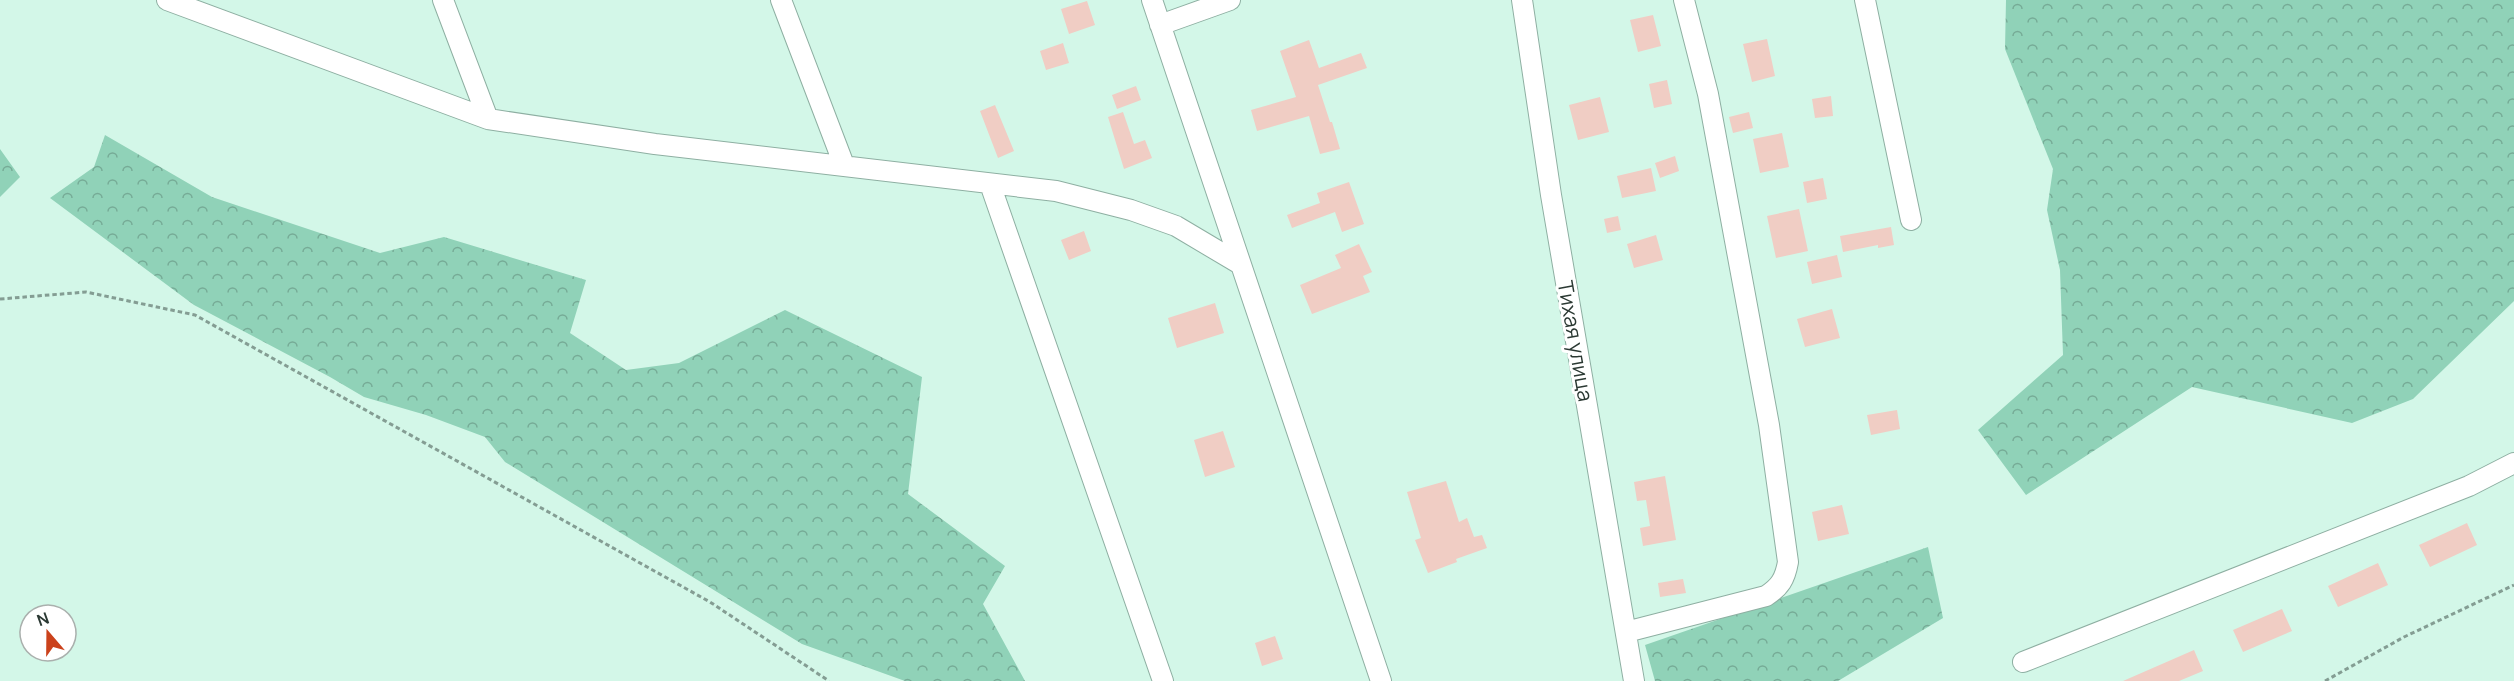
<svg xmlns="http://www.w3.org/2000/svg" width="2514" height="681" font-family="Manrope,sans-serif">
	<defs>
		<pattern id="forest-crowns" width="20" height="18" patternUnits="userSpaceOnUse" patternTransform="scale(1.5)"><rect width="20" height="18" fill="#90d2b8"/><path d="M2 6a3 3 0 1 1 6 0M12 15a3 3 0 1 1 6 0" fill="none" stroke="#76ab96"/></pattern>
	</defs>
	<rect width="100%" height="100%" fill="#d3f7e8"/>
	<!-- forest -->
	<path fill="url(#forest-crowns)" d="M 2006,0 L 2514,0 L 2514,301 L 2413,399 L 2352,423 L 2192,387 L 2026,495 L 1978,430 L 2063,355 L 2060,270 L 2047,210 L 2053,169 L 2005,49 Z
		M 105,135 L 212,197 L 380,253 L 444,237 L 586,280 L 570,333 L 626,370 L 679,363 L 785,310 L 922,377 L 908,494 L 1005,566 L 983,604 L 1025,681 L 905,681 L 802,644 L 505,462 L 485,437 L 426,415 L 364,397 L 330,377 L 194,305 L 50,198 L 94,167 Z
		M 0,149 L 20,177 L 0,197 Z
		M 1928,547 L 1943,618 L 1838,681 L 1655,681 L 1645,645 Z"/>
	<!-- building -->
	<path fill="#f0cdc4" d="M 1087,1 L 1095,25 L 1069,34 L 1061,9 Z
		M 1653,15 L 1661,46 L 1638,52 L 1630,20 Z
		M 1767,39 L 1775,76 L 1752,82 L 1743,44 Z
		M 1309,40 L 1319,68 L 1361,53 L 1367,68 L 1318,85 L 1330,122 L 1332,122 L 1340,149 L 1320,154 L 1309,116 L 1257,131 L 1251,110 L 1296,97 L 1280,51 Z
		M 1063,43 L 1069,63 L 1046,70 L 1040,51 Z
		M 1667,80 L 1672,104 L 1654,108 L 1649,84 Z
		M 1136,86 L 1141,100 L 1117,109 L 1112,95 Z
		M 1831,96 L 1833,116 L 1815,118 L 1812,99 Z
		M 1600,97 L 1609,132 L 1578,140 L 1569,105 Z
		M 995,105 L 1014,151 L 998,158 L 980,111 Z
		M 1123,112 L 1134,144 L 1145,140 L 1152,158 L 1124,169 L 1108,117 Z
		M 1749,112 L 1753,128 L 1733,133 L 1729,117 Z
		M 1782,133 L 1789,167 L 1760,173 L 1753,139 Z
		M 1675,156 L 1679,171 L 1660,178 L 1655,163 Z
		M 1651,168 L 1656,191 L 1622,198 L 1617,176 Z
		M 1823,178 L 1827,199 L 1807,203 L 1803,182 Z
		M 1349,182 L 1364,224 L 1342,232 L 1335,212 L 1292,228 L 1287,215 L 1320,203 L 1317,193 Z
		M 1799,209 L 1808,251 L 1776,258 L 1767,216 Z
		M 1618,216 L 1621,230 L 1607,233 L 1604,219 Z
		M 1891,227 L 1894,245 L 1878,248 L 1878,245 L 1843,252 L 1840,236 Z
		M 1084,231 L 1091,251 L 1069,260 L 1061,240 Z
		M 1656,235 L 1663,260 L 1634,268 L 1627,244 Z
		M 1359,244 L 1372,272 L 1363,276 L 1370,292 L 1312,314 L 1300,285 L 1341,268 L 1335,255 Z
		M 1837,255 L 1842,277 L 1812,284 L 1807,262 Z
		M 1215,303 L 1224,333 L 1177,348 L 1168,318 Z
		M 1832,309 L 1840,338 L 1805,347 L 1797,319 Z
		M 1897,410 L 1900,429 L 1871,435 L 1867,415 Z
		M 1223,431 L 1235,467 L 1205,477 L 1194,440 Z
		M 1665,476 L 1676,540 L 1643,546 L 1640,528 L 1650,526 L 1646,500 L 1637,501 L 1634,482 Z
		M 1446,481 L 1459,522 L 1467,518 L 1474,537 L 1482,535 L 1487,548 L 1456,559 L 1457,562 L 1428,573 L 1415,540 L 1421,538 L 1407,492 Z
		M 1842,505 L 1849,534 L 1818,541 L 1812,512 Z
		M 2467,523 L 2477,545 L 2430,567 L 2419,545 Z
		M 2378,563 L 2388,585 L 2338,607 L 2328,586 Z
		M 1683,579 L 1686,593 L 1660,597 L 1658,583 Z
		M 2282,609 L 2292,631 L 2243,652 L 2233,630 Z
		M 1275,636 L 1283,659 L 1262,666 L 1255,643 Z
		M 2194,650 L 2203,671 L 2179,681 L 2123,681 Z"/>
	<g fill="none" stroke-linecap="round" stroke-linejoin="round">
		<defs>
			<path id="street" d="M 167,0 L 488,119 L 655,144 L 1056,191 L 1131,210 L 1176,226 L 1240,264
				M 443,0 L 488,119
				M 781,0 L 844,165
				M 1152,0 L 1381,681
				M 1522,0 L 1551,195 L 1634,681
				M 1865,0 L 1911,220
				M 1160,25 L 1230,0
				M 990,184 L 1163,681
				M 1626,632 L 1766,596 C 1780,587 1785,579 1788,562 L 1769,425 L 1708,94 L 1684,0
				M 2023,662 L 2469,486 L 2514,463"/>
		</defs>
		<!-- street casing -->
		<use href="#street" stroke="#8eafa2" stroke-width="22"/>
		<!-- path -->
		<path stroke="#849d93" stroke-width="3" stroke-dasharray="4.5 3" stroke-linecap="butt" d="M 0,299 L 86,292 L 195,315 L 710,602 L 829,681
			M 2325,681 L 2404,637 L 2514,585"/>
		<!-- street -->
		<use href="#street" stroke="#fff" stroke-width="20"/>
	</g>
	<g text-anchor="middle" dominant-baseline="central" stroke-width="6" stroke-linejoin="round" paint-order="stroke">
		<!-- street labels -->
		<g font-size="21" fill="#2b3933" stroke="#fff">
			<text transform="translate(1576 341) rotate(80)">Тихая улица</text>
		</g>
	</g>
	<!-- north arrow -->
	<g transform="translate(48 633) rotate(340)"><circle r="28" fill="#ffffff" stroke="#aab0ad" stroke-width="1.5"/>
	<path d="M0-4.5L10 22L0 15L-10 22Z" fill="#cb421c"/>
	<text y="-9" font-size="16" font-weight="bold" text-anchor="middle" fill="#2b3933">N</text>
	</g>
</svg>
